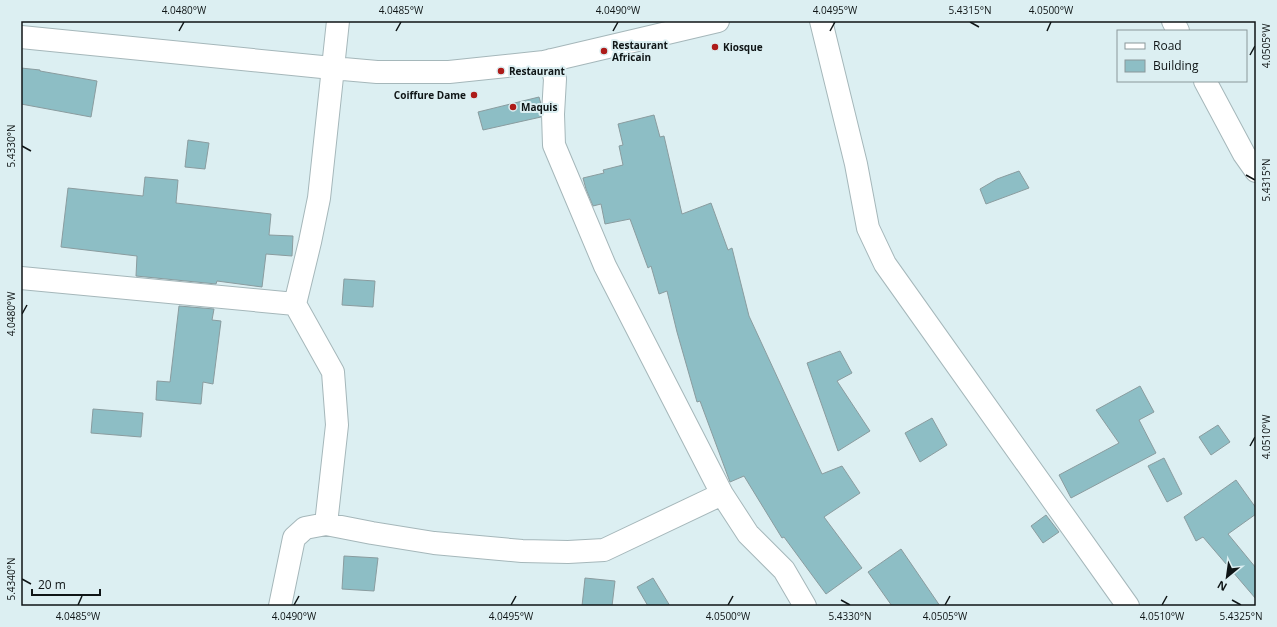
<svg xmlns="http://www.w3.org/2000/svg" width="1277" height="627" font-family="'Open Sans',sans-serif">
	<rect width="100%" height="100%" fill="#dceff2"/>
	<!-- building -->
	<path fill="#8dbec5" stroke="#8a9c9f" d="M 21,68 L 40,70 L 40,71 L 97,81 L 91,117 L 21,104 Z
		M 539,97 L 541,104 L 541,117 L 483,130 L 478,112 Z
		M 654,115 L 660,137 L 664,136 L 682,214 L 711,203 L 728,250 L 732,248 L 749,316 L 822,474 L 842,466 L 860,493 L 824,517 L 862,568 L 826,594 L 784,537 L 782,538 L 744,476 L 730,482 L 700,401 L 697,402 L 677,332 L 667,291 L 659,294 L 651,266 L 648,268 L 630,219 L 605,224 L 601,204 L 593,206 L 586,189 L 583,178 L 604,173 L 603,170 L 623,165 L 619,146 L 623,145 L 618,124 Z
		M 188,140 L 209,143 L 205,169 L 185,167 Z
		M 1019,171 L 1029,188 L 986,204 L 980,189 L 997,179 Z
		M 145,177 L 178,180 L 176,203 L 271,214 L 269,235 L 293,236 L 292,256 L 266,254 L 262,287 L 217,281 L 216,284 L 136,276 L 137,256 L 61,247 L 68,188 L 143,196 Z
		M 344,279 L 375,281 L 373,307 L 342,305 Z
		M 179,306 L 214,309 L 212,320 L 221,321 L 213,384 L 203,382 L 201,404 L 156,400 L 157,381 L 170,382 Z
		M 840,351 L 852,373 L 837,381 L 870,431 L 838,451 L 807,363 Z
		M 1140,386 L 1154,412 L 1139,420 L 1156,453 L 1071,498 L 1059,475 L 1119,443 L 1096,410 Z
		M 93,409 L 143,413 L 141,437 L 91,433 Z
		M 932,418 L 947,445 L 920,462 L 905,433 Z
		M 1218,425 L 1230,442 L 1211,455 L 1199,437 Z
		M 1164,458 L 1182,494 L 1167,502 L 1148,466 Z
		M 1236,480 L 1256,508 L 1256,514 L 1228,534 L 1256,568 L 1256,599 L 1203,537 L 1196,541 L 1184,517 Z
		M 1046,515 L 1059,532 L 1043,543 L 1031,526 Z
		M 901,549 L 940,606 L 892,606 L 868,572 Z
		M 344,556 L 378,558 L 374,591 L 342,589 Z
		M 585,578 L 615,581 L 612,606 L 582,606 Z
		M 653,578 L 670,606 L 648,606 L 637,587 Z"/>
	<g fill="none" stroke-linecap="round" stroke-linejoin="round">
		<defs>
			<path id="street" d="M 821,21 L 856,164 L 868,228 L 885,264 L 1128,606
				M 1173,21 L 1178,31
				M 21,37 L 332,68 L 377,72 L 449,72 L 544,62 L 718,21
				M 551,60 L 555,79 L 553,114 L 554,145 L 605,266 L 722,494 L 748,534 L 784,570 L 805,606
				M 1205,81 L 1244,154 L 1256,171
				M 21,278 L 295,304
				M 326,524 L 337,425 L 333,372 L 295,304 L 310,242 L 319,198 L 338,21
				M 280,606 L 294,538 L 305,528 L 326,524 L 372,533 L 434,543 L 522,551 L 568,552 L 604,550 L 722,494"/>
		</defs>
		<!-- street casing -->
		<use href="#street" stroke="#a5b7ba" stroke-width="24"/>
		<!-- street -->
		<use href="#street" stroke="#fff" stroke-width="22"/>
	</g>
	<!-- ticks -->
	<path fill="none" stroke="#0f1516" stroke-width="1.5" d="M 970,22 L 979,27M 179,31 L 184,22M 396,31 L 401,22M 613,31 L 618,22M 830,31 L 835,22M 1047,31 L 1051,22M 1250,55 L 1255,46M 22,146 L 31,151M 1246,175 L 1255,180M 22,314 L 27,305M 1250,446 L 1255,437M 22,579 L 31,584M 841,600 L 850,605M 1232,600 L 1241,605M 78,605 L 82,596M 294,605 L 299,596M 511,605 L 516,596M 728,605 L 733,596M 945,605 L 950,596M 1162,605 L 1167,596"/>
	<!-- markers -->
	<g fill="#ad1b19" stroke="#dceff2" stroke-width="1.5">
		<circle cx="715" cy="47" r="4"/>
		<circle cx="604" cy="51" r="4"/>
		<circle cx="501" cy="71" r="4"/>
		<circle cx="474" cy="95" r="4"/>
		<circle cx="513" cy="107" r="4"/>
	</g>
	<g text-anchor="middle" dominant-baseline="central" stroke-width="4" stroke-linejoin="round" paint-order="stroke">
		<!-- poi labels -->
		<g font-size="10" font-weight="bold" fill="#0f1516" stroke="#dceff2" text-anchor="start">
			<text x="612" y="45">Restaurant<tspan x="612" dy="12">Africain</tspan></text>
			<text x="723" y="47">Kiosque</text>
			<text x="509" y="71">Restaurant</text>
			<text x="466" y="95" text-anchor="end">Coiffure Dame</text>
			<text x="521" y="107">Maquis</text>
		</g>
	</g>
	<!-- border -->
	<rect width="1277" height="627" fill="none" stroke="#dceff2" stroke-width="44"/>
	<!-- legend -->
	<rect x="1117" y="30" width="130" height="52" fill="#dceff2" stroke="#8a989a"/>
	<rect x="1125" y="43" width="20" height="6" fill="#ffffff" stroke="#8a989a"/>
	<text x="1153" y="50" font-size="12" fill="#0f1516">Road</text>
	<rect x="1125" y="60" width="20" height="12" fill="#8dbec5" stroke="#8a989a"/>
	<text x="1153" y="70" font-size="12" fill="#0f1516">Building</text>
	<!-- north arrow -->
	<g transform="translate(1227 577) rotate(209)" stroke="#dceff2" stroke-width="3" paint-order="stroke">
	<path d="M0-3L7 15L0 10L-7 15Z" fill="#0f1516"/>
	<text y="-6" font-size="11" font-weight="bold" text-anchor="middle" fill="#0f1516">N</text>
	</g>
	<!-- scale -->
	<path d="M32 589v6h68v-6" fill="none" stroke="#0f1516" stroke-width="2"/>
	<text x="38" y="589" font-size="12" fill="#0f1516" stroke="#dceff2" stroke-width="3" paint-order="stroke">20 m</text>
	<rect x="22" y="22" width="1233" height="583" fill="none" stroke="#0f1516" stroke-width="1.5"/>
	<g font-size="10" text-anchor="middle" fill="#0f1516">
		<text x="184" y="14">4.0480°W</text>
		<text x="401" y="14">4.0485°W</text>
		<text x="618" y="14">4.0490°W</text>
		<text x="835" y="14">4.0495°W</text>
		<text x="970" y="14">5.4315°N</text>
		<text x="1051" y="14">4.0500°W</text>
		<text transform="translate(1266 46) rotate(-90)" y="4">4.0505°W</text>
		<text transform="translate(11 146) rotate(-90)" y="4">5.4330°N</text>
		<text transform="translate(1266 180) rotate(-90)" y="4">5.4315°N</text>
		<text transform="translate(11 314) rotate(-90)" y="4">4.0480°W</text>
		<text transform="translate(1266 437) rotate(-90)" y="4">4.0510°W</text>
		<text transform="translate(11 579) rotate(-90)" y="4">5.4340°N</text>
		<text x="78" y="620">4.0485°W</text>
		<text x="294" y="620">4.0490°W</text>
		<text x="511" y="620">4.0495°W</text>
		<text x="728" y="620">4.0500°W</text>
		<text x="850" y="620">5.4330°N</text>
		<text x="945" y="620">4.0505°W</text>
		<text x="1162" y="620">4.0510°W</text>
		<text x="1241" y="620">5.4325°N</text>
	</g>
</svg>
